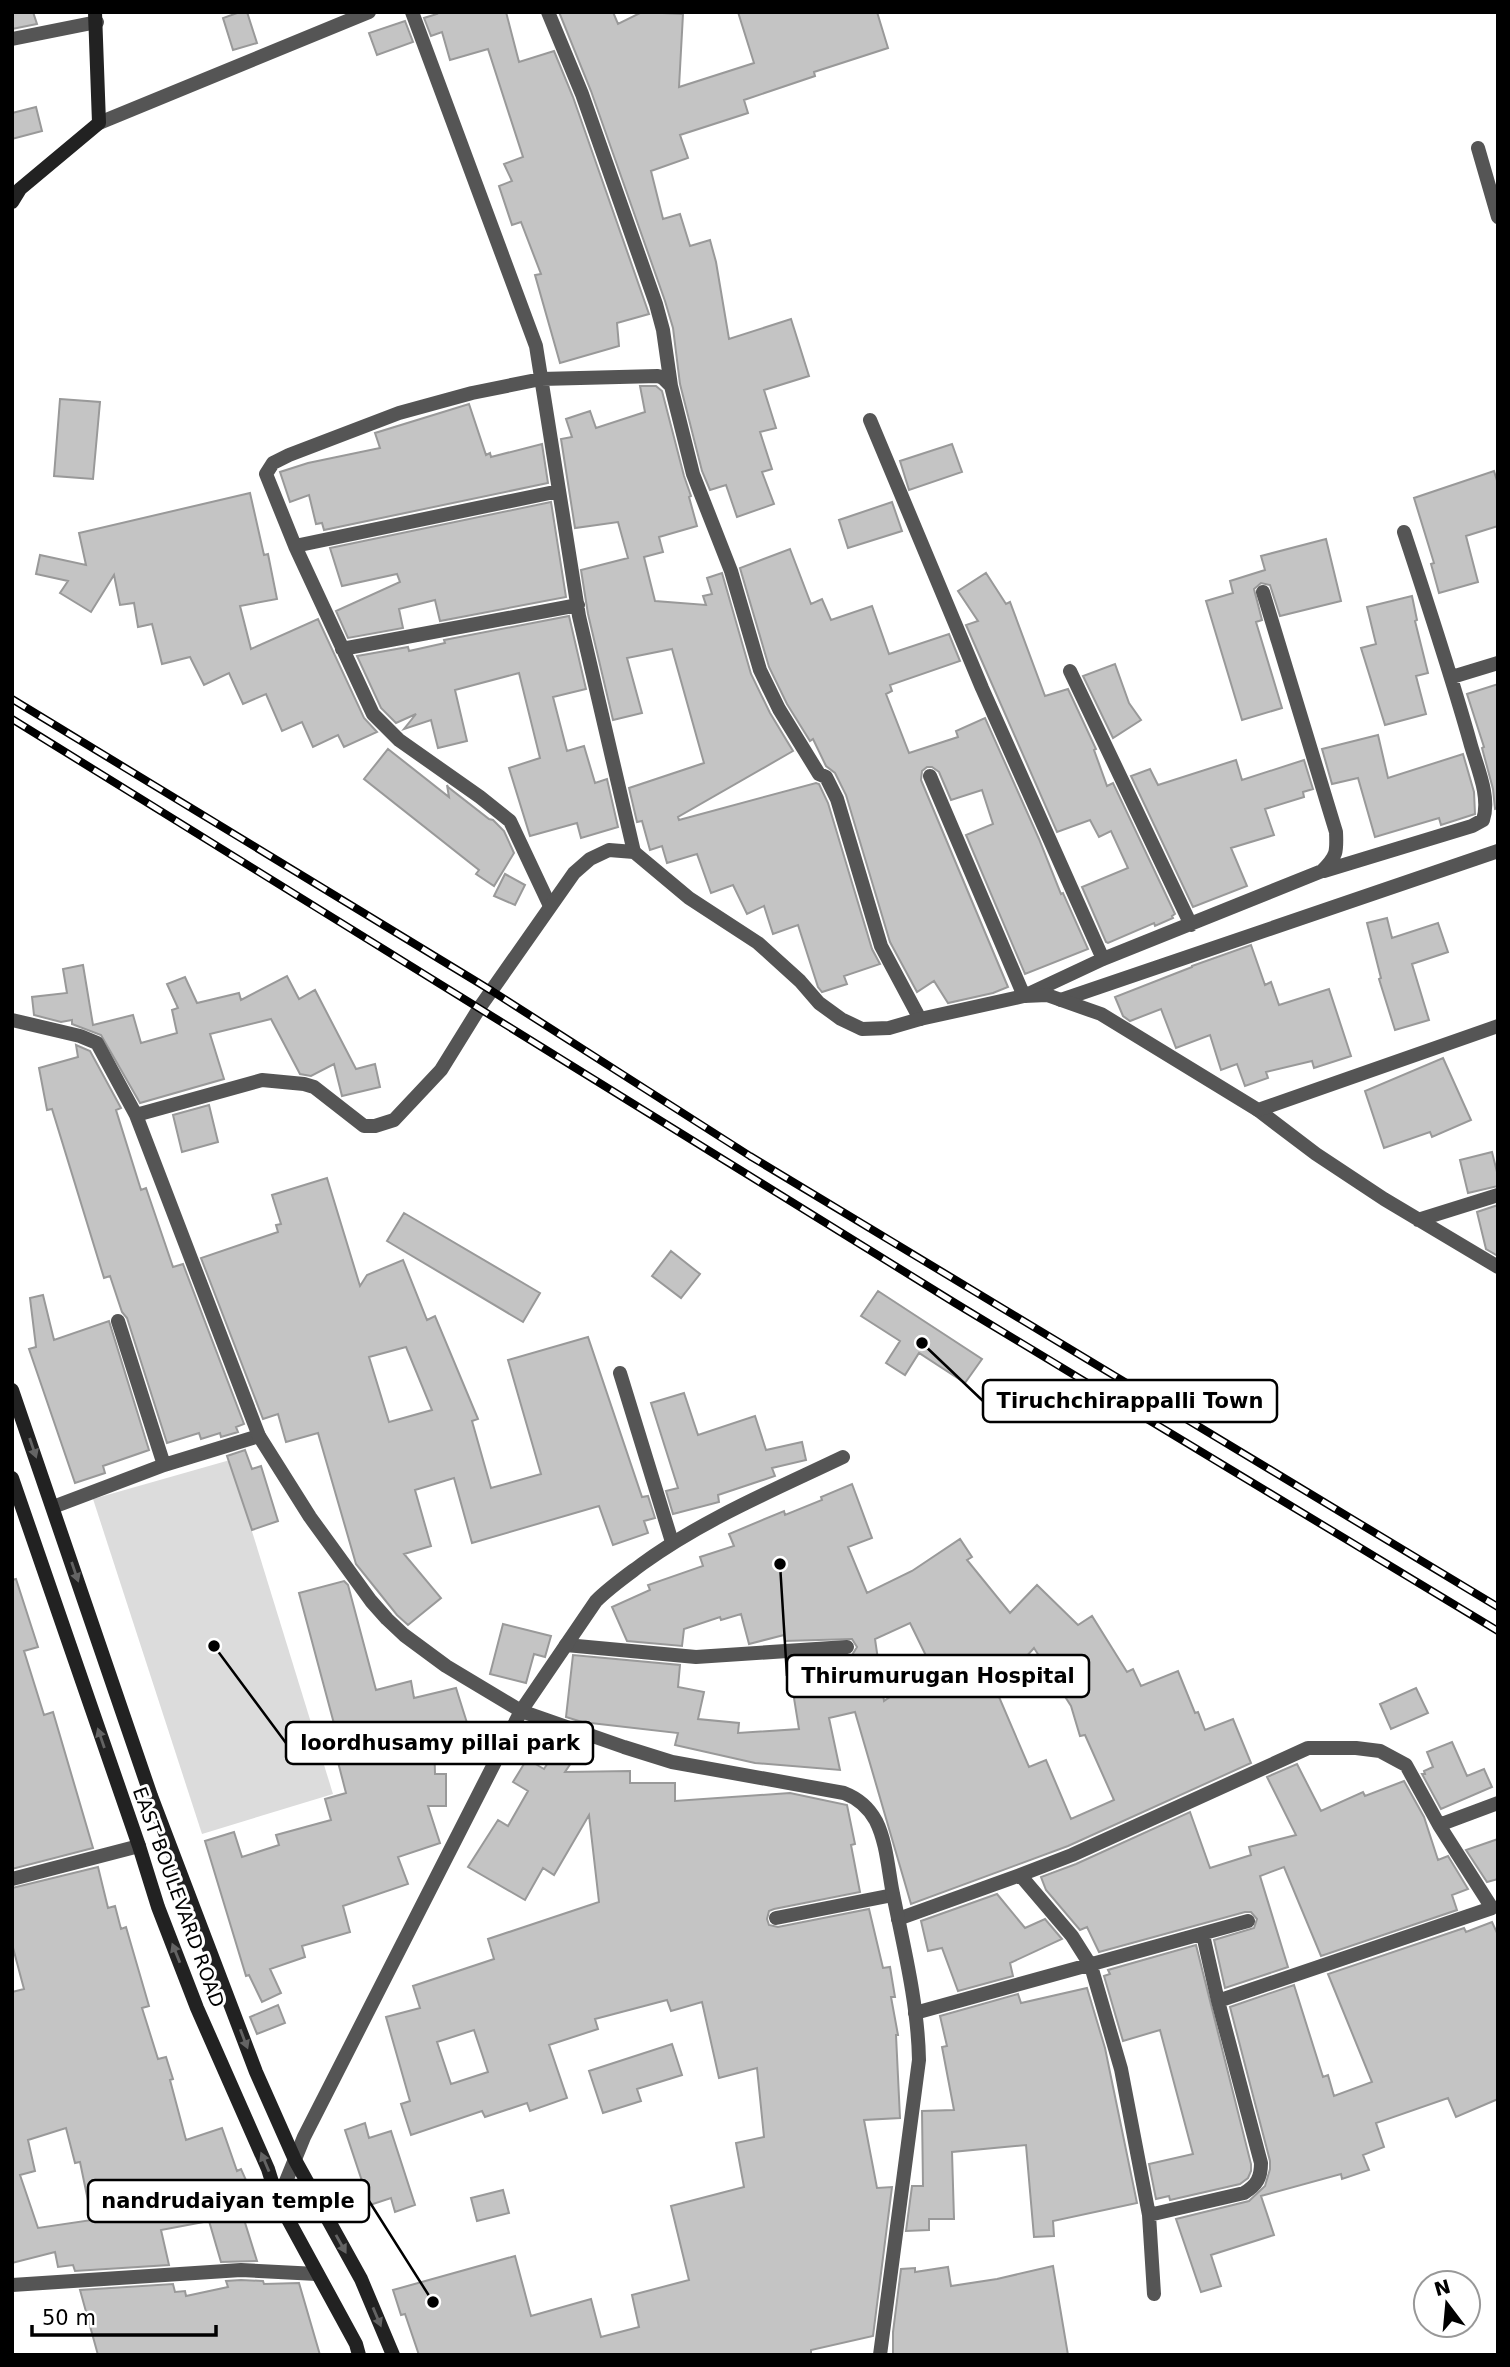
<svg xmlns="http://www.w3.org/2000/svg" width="1510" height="2367" font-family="'DejaVu Sans',sans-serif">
	<rect width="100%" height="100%" fill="#fff"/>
	<!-- green -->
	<path fill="#dcdcdc" d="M 230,1460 L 333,1794 L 202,1834 L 93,1499 Z"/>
	<!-- building -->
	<path fill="#c4c4c4" stroke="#999" stroke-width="2" fill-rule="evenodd" d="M 12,12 L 33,12 L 37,24 L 12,29 Z
		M 240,12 L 247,12 L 257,43 L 233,50 L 223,18 Z
		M 436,12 L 506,12 L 519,62 L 554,51 L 573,97 L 649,314 L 617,323 L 619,346 L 560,363 L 535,275 L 541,274 L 521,222 L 512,225 L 499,186 L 512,181 L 504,164 L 523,157 L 488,49 L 450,60 L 442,32 L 431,36 L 424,18 L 437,14 Z
		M 559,12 L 613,12 L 618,24 L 642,12 L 683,14 L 679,87 L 754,63 L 738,12 L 877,12 L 888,48 L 814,72 L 815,76 L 744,100 L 748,113 L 680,135 L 688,158 L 651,171 L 663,219 L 680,214 L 690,246 L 710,240 L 716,262 L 729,339 L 791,319 L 809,376 L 764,390 L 776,428 L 760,432 L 772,469 L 762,472 L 774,504 L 737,517 L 726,485 L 710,490 L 702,471 L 680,384 L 673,328 L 665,301 L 591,91 Z
		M 405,21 L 413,42 L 377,55 L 369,33 Z
		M 36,107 L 42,131 L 12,139 L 12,113 Z
		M 640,386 L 656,386 L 662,391 L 684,476 L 691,496 L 689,497 L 697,526 L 659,537 L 663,552 L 644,557 L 655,601 L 706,605 L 703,596 L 712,594 L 707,578 L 722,573 L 751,674 L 770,713 L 793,751 L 678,817 L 679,820 L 816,783 L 819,784 L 828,803 L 872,949 L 880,964 L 844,976 L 847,984 L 822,992 L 818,987 L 798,925 L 773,934 L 764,906 L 747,914 L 733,885 L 711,893 L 697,854 L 667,863 L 662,846 L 650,850 L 642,821 L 637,822 L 629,788 L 704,763 L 672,649 L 627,658 L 642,713 L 613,720 L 588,614 L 581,570 L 628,558 L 618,522 L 575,528 L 561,439 L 572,437 L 566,419 L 590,411 L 596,428 L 645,412 Z
		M 60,399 L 100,402 L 93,479 L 54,476 Z
		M 469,404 L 486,455 L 490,453 L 491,457 L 542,444 L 548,483 L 324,530 L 322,523 L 316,524 L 309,495 L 290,502 L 280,472 L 308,463 L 380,448 L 375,433 Z
		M 952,444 L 962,472 L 909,490 L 900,461 Z
		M 1494,471 L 1498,484 L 1498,526 L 1466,536 L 1478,582 L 1439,593 L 1431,564 L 1434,563 L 1414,498 Z
		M 250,493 L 264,555 L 268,554 L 277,599 L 240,606 L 251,649 L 318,619 L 364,718 L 377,732 L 344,747 L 338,735 L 313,747 L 302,722 L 282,731 L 266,694 L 243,704 L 229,673 L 204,685 L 190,657 L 162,664 L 152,624 L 138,627 L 134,603 L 120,605 L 114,575 L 91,612 L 60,593 L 68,581 L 36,574 L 40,555 L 86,565 L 79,533 Z
		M 551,502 L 566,597 L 440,621 L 435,600 L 399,609 L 403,628 L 348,638 L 336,611 L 400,582 L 397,574 L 342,586 L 330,548 Z
		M 892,502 L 902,531 L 848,548 L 839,520 Z
		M 1326,539 L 1341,601 L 1280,616 L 1270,585 L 1261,583 L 1254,589 L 1262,620 L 1256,622 L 1282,708 L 1242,720 L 1206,601 L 1233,593 L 1230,581 L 1265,570 L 1261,556 Z
		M 790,549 L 811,604 L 822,599 L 831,620 L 872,606 L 889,654 L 949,634 L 960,661 L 890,685 L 892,691 L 886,694 L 909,753 L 958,737 L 956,731 L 985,718 L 1039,839 L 1061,894 L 1063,893 L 1088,949 L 1025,974 L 966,835 L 993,824 L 982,790 L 951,800 L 939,772 L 932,767 L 927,767 L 922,771 L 921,780 L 1008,987 L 993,993 L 948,1003 L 934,981 L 917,992 L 890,942 L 846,795 L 835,773 L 826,766 L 813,739 L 810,741 L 787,704 L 769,667 L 740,568 Z
		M 986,573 L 1006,604 L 1010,602 L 1045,696 L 1068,689 L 1096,749 L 1094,750 L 1107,786 L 1113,783 L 1175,914 L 1172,916 L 1173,918 L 1155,926 L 1154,923 L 1108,943 L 1106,942 L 1082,887 L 1128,868 L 1111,831 L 1099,837 L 1090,820 L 1057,832 L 966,625 L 978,621 L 958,591 Z
		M 1412,596 L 1417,620 L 1415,621 L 1428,673 L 1416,676 L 1426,714 L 1385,725 L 1361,648 L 1376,644 L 1367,607 Z
		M 569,616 L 586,689 L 553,697 L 567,751 L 584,746 L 595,783 L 607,779 L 618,827 L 581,838 L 577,823 L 530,836 L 509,768 L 540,758 L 519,673 L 455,690 L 467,741 L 438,748 L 431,720 L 404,729 L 416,714 L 396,723 L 381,708 L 357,656 L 408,647 L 409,651 L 445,643 L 444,640 Z
		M 1115,664 L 1129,703 L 1141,720 L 1113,738 L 1083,676 Z
		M 1498,684 L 1498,808 L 1495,809 L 1493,789 L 1482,748 L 1484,747 L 1467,694 Z
		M 1378,735 L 1388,778 L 1463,754 L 1474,792 L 1475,814 L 1441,825 L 1439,818 L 1375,837 L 1358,778 L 1332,784 L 1322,749 Z
		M 388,749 L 449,797 L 447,785 L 448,787 L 489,819 L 493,820 L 504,831 L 514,853 L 494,886 L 476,874 L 479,870 L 364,779 Z
		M 1236,760 L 1242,780 L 1304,760 L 1313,789 L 1303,792 L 1304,797 L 1265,809 L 1274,835 L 1231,848 L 1247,886 L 1193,907 L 1131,776 L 1150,769 L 1158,785 Z
		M 505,874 L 525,885 L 515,905 L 494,896 Z
		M 1387,918 L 1392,938 L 1438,923 L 1448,952 L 1412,964 L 1429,1020 L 1395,1030 L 1379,979 L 1381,978 L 1367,923 Z
		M 1251,945 L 1265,985 L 1271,982 L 1279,1005 L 1329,989 L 1351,1056 L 1314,1068 L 1312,1061 L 1266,1072 L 1268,1078 L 1245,1086 L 1237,1064 L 1221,1070 L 1210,1035 L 1176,1048 L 1161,1009 L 1130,1021 L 1123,1016 L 1115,997 L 1192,967 L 1192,966 Z
		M 83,965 L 93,1025 L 133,1015 L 141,1043 L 177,1033 L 172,1010 L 178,1008 L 167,984 L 185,977 L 197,1003 L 239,993 L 241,1000 L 287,976 L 299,999 L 315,990 L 356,1069 L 375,1064 L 380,1087 L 342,1096 L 334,1064 L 311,1076 L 300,1074 L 271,1019 L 210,1034 L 224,1079 L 140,1103 L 101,1035 L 72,1024 L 72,1020 L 61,1022 L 34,1015 L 32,997 L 67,993 L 63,969 Z
		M 76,1045 L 90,1051 L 121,1108 L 116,1110 L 141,1190 L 146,1188 L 173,1267 L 183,1264 L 244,1424 L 236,1427 L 238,1432 L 221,1437 L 220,1433 L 201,1439 L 199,1433 L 167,1443 L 127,1318 L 122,1312 L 110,1276 L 104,1278 L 52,1109 L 47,1110 L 39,1068 L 78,1057 Z
		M 1443,1058 L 1471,1120 L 1432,1137 L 1430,1132 L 1384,1148 L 1365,1091 Z
		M 209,1105 L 218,1142 L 182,1152 L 173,1115 Z
		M 1492,1152 L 1498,1176 L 1498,1186 L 1468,1193 L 1460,1160 Z
		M 327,1178 L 360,1286 L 367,1275 L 403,1260 L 427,1320 L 435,1316 L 478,1419 L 472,1421 L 491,1488 L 541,1474 L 508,1360 L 588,1337 L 642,1497 L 648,1496 L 655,1518 L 644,1521 L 648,1533 L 613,1545 L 599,1506 L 472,1543 L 454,1478 L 415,1490 L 431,1546 L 404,1554 L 441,1598 L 408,1625 L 397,1615 L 356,1564 L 318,1433 L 286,1442 L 278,1414 L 263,1419 L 201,1258 L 278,1232 L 276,1225 L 281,1224 L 272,1195 ZM 406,1347 L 432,1410 L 389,1422 L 369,1357 Z
		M 1498,1205 L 1498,1256 L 1486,1249 L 1477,1212 Z
		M 404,1213 L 540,1293 L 523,1322 L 387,1241 Z
		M 671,1251 L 700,1274 L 681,1298 L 652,1276 Z
		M 878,1291 L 982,1359 L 965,1383 L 919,1353 L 905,1375 L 886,1363 L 900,1341 L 861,1316 Z
		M 43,1295 L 54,1340 L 109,1321 L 149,1450 L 103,1466 L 105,1473 L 75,1483 L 29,1349 L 36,1347 L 30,1298 Z
		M 684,1393 L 698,1435 L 755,1416 L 766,1450 L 802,1442 L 806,1460 L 772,1468 L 775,1476 L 718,1495 L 719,1502 L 673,1514 L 666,1491 L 678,1488 L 651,1403 Z
		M 245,1450 L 252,1469 L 261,1466 L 278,1521 L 252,1530 L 227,1456 Z
		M 852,1484 L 872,1538 L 848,1547 L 867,1593 L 912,1571 L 960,1539 L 972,1557 L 967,1560 L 1010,1613 L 1037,1585 L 1078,1625 L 1092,1616 L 1127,1672 L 1133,1669 L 1141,1686 L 1178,1671 L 1195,1713 L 1198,1712 L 1205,1730 L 1233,1719 L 1251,1763 L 1068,1846 L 911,1904 L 855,1712 L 829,1718 L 840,1770 L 755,1763 L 675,1745 L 678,1733 L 582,1722 L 566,1717 L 573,1655 L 680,1665 L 678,1687 L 704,1692 L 698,1719 L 739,1723 L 738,1733 L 799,1729 L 788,1661 L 852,1655 L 857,1647 L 852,1639 L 785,1641 L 784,1635 L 749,1644 L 741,1614 L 721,1620 L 720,1617 L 684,1629 L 682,1646 L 627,1641 L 612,1607 L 650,1590 L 648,1585 L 703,1566 L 700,1557 L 734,1546 L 729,1534 L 784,1511 L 785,1515 L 822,1500 L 821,1497 ZM 910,1623 L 932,1668 L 884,1701 L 875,1639 ZM 1034,1648 L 1071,1706 L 1080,1736 L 1085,1735 L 1114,1800 L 1071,1819 L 1046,1760 L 1029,1767 L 996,1690 Z
		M 16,1579 L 38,1647 L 24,1651 L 44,1715 L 53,1712 L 93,1848 L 12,1869 L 12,1580 Z
		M 344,1581 L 348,1585 L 376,1690 L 411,1681 L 414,1698 L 456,1688 L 468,1726 L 434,1737 L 435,1774 L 446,1774 L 446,1806 L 428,1806 L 440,1843 L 398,1857 L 408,1884 L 343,1906 L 350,1932 L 302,1946 L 305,1957 L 270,1969 L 281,1993 L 262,2002 L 249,1975 L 246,1976 L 205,1841 L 234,1832 L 242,1857 L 279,1845 L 276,1835 L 331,1820 L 325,1799 L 346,1793 L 338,1762 L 344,1761 L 299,1593 Z
		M 503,1624 L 551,1636 L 545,1657 L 534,1654 L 526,1683 L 490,1674 Z
		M 1416,1688 L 1428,1713 L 1391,1729 L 1380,1704 Z
		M 1452,1742 L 1467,1776 L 1484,1769 L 1492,1787 L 1441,1809 L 1422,1774 L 1425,1774 L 1424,1771 L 1433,1767 L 1427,1752 Z
		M 560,1744 L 577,1754 L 565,1772 L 630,1771 L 630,1783 L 675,1783 L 675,1801 L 790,1793 L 847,1805 L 855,1844 L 851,1845 L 860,1892 L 774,1909 L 769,1911 L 767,1919 L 769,1925 L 778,1927 L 869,1909 L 883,1968 L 890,1967 L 895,1997 L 891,1997 L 898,2035 L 896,2035 L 900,2118 L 864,2120 L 877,2188 L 892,2187 L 873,2336 L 811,2350 L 811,2355 L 419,2355 L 405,2314 L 401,2315 L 393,2290 L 515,2256 L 531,2316 L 591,2299 L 601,2337 L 639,2327 L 632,2295 L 689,2280 L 671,2206 L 744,2187 L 736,2143 L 764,2137 L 757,2068 L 719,2078 L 702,2002 L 671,2011 L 667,2000 L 595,2019 L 598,2029 L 549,2045 L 567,2098 L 530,2111 L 527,2103 L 485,2117 L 482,2111 L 411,2135 L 401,2104 L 410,2101 L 386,2017 L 420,2008 L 413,1986 L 494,1959 L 488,1939 L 599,1902 L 589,1815 L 554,1875 L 543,1868 L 525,1900 L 468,1867 L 498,1820 L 508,1826 L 528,1791 L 513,1782 L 527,1759 L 544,1769 ZM 474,2030 L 488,2072 L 451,2084 L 437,2042 Z
		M 1297,1764 L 1321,1811 L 1363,1792 L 1365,1796 L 1404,1781 L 1424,1817 L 1438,1860 L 1448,1856 L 1468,1889 L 1452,1895 L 1457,1910 L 1321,1956 L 1284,1867 L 1260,1876 L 1288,1967 L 1225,1988 L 1214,1940 L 1254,1928 L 1257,1919 L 1251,1912 L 1245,1912 L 1099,1952 L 1087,1927 L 1080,1930 L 1046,1890 L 1041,1877 L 1076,1864 L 1190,1812 L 1210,1868 L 1251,1855 L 1249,1847 L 1296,1835 L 1267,1777 Z
		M 1498,1839 L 1498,1879 L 1487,1882 L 1466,1850 Z
		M 98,1867 L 108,1908 L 115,1906 L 121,1929 L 126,1927 L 149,2006 L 142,2008 L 158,2059 L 166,2057 L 173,2079 L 170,2080 L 186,2140 L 222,2128 L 237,2171 L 241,2169 L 258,2207 L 242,2213 L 257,2261 L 221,2262 L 209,2221 L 161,2230 L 169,2265 L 75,2271 L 73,2265 L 58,2267 L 55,2252 L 12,2263 L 12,1992 L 24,1989 L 12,1944 L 12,1888 ZM 66,2128 L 75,2163 L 80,2162 L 92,2220 L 38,2228 L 20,2175 L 35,2171 L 28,2140 Z
		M 997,1894 L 1025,1928 L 1045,1919 L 1062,1939 L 1010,1963 L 1013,1976 L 958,1991 L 942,1948 L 928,1951 L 921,1921 Z
		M 1492,1922 L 1498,1935 L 1498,2099 L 1456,2117 L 1448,2098 L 1376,2123 L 1384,2147 L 1363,2155 L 1369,2170 L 1342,2179 L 1341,2174 L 1261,2196 L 1274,2235 L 1211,2255 L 1221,2286 L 1201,2292 L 1176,2219 L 1249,2201 L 1265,2186 L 1270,2169 L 1270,2161 L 1230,2007 L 1294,1985 L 1323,2077 L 1328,2075 L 1334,2096 L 1372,2082 L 1328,1974 L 1464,1928 L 1466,1932 Z
		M 1196,1945 L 1251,2164 L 1251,2171 L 1248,2178 L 1240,2184 L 1170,2200 L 1169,2196 L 1156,2199 L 1149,2164 L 1193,2154 L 1160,2030 L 1123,2041 L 1104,1976 L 1110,1974 L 1108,1970 Z
		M 1087,1988 L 1105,2048 L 1137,2203 L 1053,2221 L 1054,2236 L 1034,2237 L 1026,2145 L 952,2152 L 954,2219 L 929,2219 L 929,2230 L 906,2231 L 912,2186 L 923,2186 L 922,2111 L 954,2110 L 942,2047 L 947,2046 L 940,2016 L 1018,1994 L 1021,2003 Z
		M 278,2005 L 285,2023 L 257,2034 L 250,2017 Z
		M 672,2044 L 682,2075 L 637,2089 L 641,2101 L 603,2113 L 589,2071 Z
		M 365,2123 L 369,2138 L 391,2131 L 415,2205 L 395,2212 L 391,2198 L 370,2205 L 345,2130 Z
		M 503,2190 L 509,2213 L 477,2221 L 471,2198 Z
		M 1053,2266 L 1068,2355 L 893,2355 L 893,2332 L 901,2269 L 915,2268 L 915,2272 L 948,2267 L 951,2286 L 997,2279 Z
		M 241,2280 L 263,2281 L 264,2284 L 299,2283 L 320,2355 L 98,2355 L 80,2290 L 173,2284 L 175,2292 L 185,2291 L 186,2296 L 228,2287 L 226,2281 Z"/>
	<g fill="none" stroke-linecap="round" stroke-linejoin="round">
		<!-- minor -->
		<path stroke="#555" stroke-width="14" d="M 412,12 L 536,346 L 579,616 L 634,852
			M 548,12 L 582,94 L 656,304 L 663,330 L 671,386
			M 12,39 L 97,22
			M 99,123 L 369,12
			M 1478,148 L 1498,217
			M 870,420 L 982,688 L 1103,959
			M 295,546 L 559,491
			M 342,649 L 578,605
			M 1070,671 L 1191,925
			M 1452,677 L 1498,663
			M 930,776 L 1024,996 L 1103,959 L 1322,871 C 1337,856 1337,852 1336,832 L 1263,592
			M 1324,871 L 1472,826 L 1483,820 C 1491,796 1476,765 1470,742 C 1450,671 1427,602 1404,532
			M 550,906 L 510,821 L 480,797 L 399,740 L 373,714 L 295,546 L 266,474 L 273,463 L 289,455 L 399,413 L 472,393 L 541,379 L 658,376 L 663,378 L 671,386 L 693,474 L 731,571 L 760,670 L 779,709 L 819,774 L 826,777 L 837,799 L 881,946 L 920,1019
			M 1061,1000 L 1498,851
			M 1258,1110 L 1316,1154 L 1384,1199 L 1498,1267
			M 1418,1220 L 1498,1195
			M 118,1321 L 164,1465
			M 620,1373 L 672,1542
			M 53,1507 L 164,1465 L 259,1436
			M 566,1645 L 696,1657 L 847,1647
			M 1439,1825 L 1498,1803
			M 12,1879 L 139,1846
			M 776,1918 L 893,1895
			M 898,1919 L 1020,1875
			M 1203,1935 L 1218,2001
			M 915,2013 L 1248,1921
			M 1149,2215 L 1244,2193 C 1257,2185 1261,2178 1261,2163 L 1218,2001 L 1492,1908 L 1439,1825 L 1406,1765 L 1380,1751 L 1356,1748 L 1308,1748 L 1072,1855 L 1020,1875 L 1072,1936 L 1091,1966 L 1121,2069 L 1149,2215 L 1154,2294
			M 12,2285 L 241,2270 L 317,2274"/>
		<!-- tertiary -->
		<path stroke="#555" stroke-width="14" d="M 12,1020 L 80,1036 L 97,1043 L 136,1115 L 262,1080 L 304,1084 L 314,1087 L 364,1126 L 375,1126 L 394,1120 L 441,1070 L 480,1007 L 574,873 L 590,859 L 609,850 L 634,852 L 689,898 L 758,943 L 800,981 L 819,1003 L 841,1019 L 862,1029 L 889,1028 L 920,1019 L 1024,996 L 1047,995 L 1101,1014 L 1258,1110 L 1498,1026
			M 136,1115 L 259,1436 L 310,1517 L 371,1601 L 387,1619 L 404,1635 L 446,1666 L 521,1711 L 624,1747 L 672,1762 L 844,1793 C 857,1798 869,1808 876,1821 C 886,1841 888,1867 892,1889 C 903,1944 918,2003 919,2060 L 880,2355
			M 278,2201 L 304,2137 L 521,1711 L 596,1601 C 610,1587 626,1576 642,1564 C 704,1519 774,1490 843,1457"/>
		<!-- secondary -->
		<path stroke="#222" stroke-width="14" d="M 12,202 L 20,189 L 99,123 L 95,12
			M 12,1390 L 151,1796 L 256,2072 L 295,2160 L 361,2279 L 393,2355
			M 12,1478 L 139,1846 L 158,1907 L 197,2008 L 268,2169 L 278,2201 L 356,2344 L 359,2355"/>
		<defs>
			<path id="rail" d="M 12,699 L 492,991 L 750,1156 L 1498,1607
				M 12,719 L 955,1303 L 1498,1631"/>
		</defs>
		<!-- rail casing -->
		<use href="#rail" stroke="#000" stroke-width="8"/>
		<!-- rail -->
		<use href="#rail" stroke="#fff" stroke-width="5" stroke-dasharray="16" stroke-linecap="butt"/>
	</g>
	<!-- one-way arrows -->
	<defs><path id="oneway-solid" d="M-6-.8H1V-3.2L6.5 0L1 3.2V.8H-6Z" transform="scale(1.75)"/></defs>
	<g fill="#646464">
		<use href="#oneway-solid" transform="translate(33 1448) rotate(71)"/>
		<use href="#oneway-solid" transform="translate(75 1572) rotate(71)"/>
		<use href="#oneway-solid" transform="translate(101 1738) rotate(-109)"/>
		<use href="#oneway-solid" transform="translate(176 1953) rotate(-112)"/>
		<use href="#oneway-solid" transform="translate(244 2039) rotate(69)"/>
		<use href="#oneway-solid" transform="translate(265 2162) rotate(-113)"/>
		<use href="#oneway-solid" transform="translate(341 2244) rotate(61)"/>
		<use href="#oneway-solid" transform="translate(377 2317) rotate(67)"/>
	</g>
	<g text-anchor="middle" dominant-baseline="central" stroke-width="6" stroke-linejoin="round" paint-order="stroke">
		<!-- street labels -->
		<g font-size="19" fill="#000" stroke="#fff">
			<text transform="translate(179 1897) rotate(70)">EAST BOULEVARD ROAD</text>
		</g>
	</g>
	<!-- callouts -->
	<path fill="none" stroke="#000" stroke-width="2.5" d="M922 1343L983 1401M780 1564L787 1676M214 1646L286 1743M433 2302L369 2201"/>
	<g fill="#000" stroke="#fff" stroke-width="2.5">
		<circle cx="922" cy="1343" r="7"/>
		<circle cx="780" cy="1564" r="7"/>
		<circle cx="214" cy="1646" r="7"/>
		<circle cx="433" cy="2302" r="7"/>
	</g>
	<g fill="#fff" stroke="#000" stroke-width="2.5">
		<rect x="983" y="1380" width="294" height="42" rx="7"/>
		<rect x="787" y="1655" width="302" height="42" rx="7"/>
		<rect x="286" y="1722" width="307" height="42" rx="7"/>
		<rect x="88" y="2180" width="281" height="42" rx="7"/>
	</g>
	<g font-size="21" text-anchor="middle" font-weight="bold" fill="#000">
		<text x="1130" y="1408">Tiruchchirappalli Town</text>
		<text x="938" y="1683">Thirumurugan Hospital</text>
		<text x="440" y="1750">loordhusamy pillai park</text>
		<text x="228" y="2208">nandrudaiyan temple</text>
	</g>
	<!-- border -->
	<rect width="1510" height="2367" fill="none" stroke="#000000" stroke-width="28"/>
	<!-- north arrow -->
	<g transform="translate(1447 2304) rotate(344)"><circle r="33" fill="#ffffff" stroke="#999999" stroke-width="2"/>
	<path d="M0-5L12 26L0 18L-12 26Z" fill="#000000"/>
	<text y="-10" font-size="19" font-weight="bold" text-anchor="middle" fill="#000000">N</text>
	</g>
	<!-- scale -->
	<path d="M32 2325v10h184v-10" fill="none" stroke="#000000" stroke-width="3.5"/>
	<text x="42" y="2325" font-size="21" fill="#000000" stroke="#ffffff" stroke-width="5" paint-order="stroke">50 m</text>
</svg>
